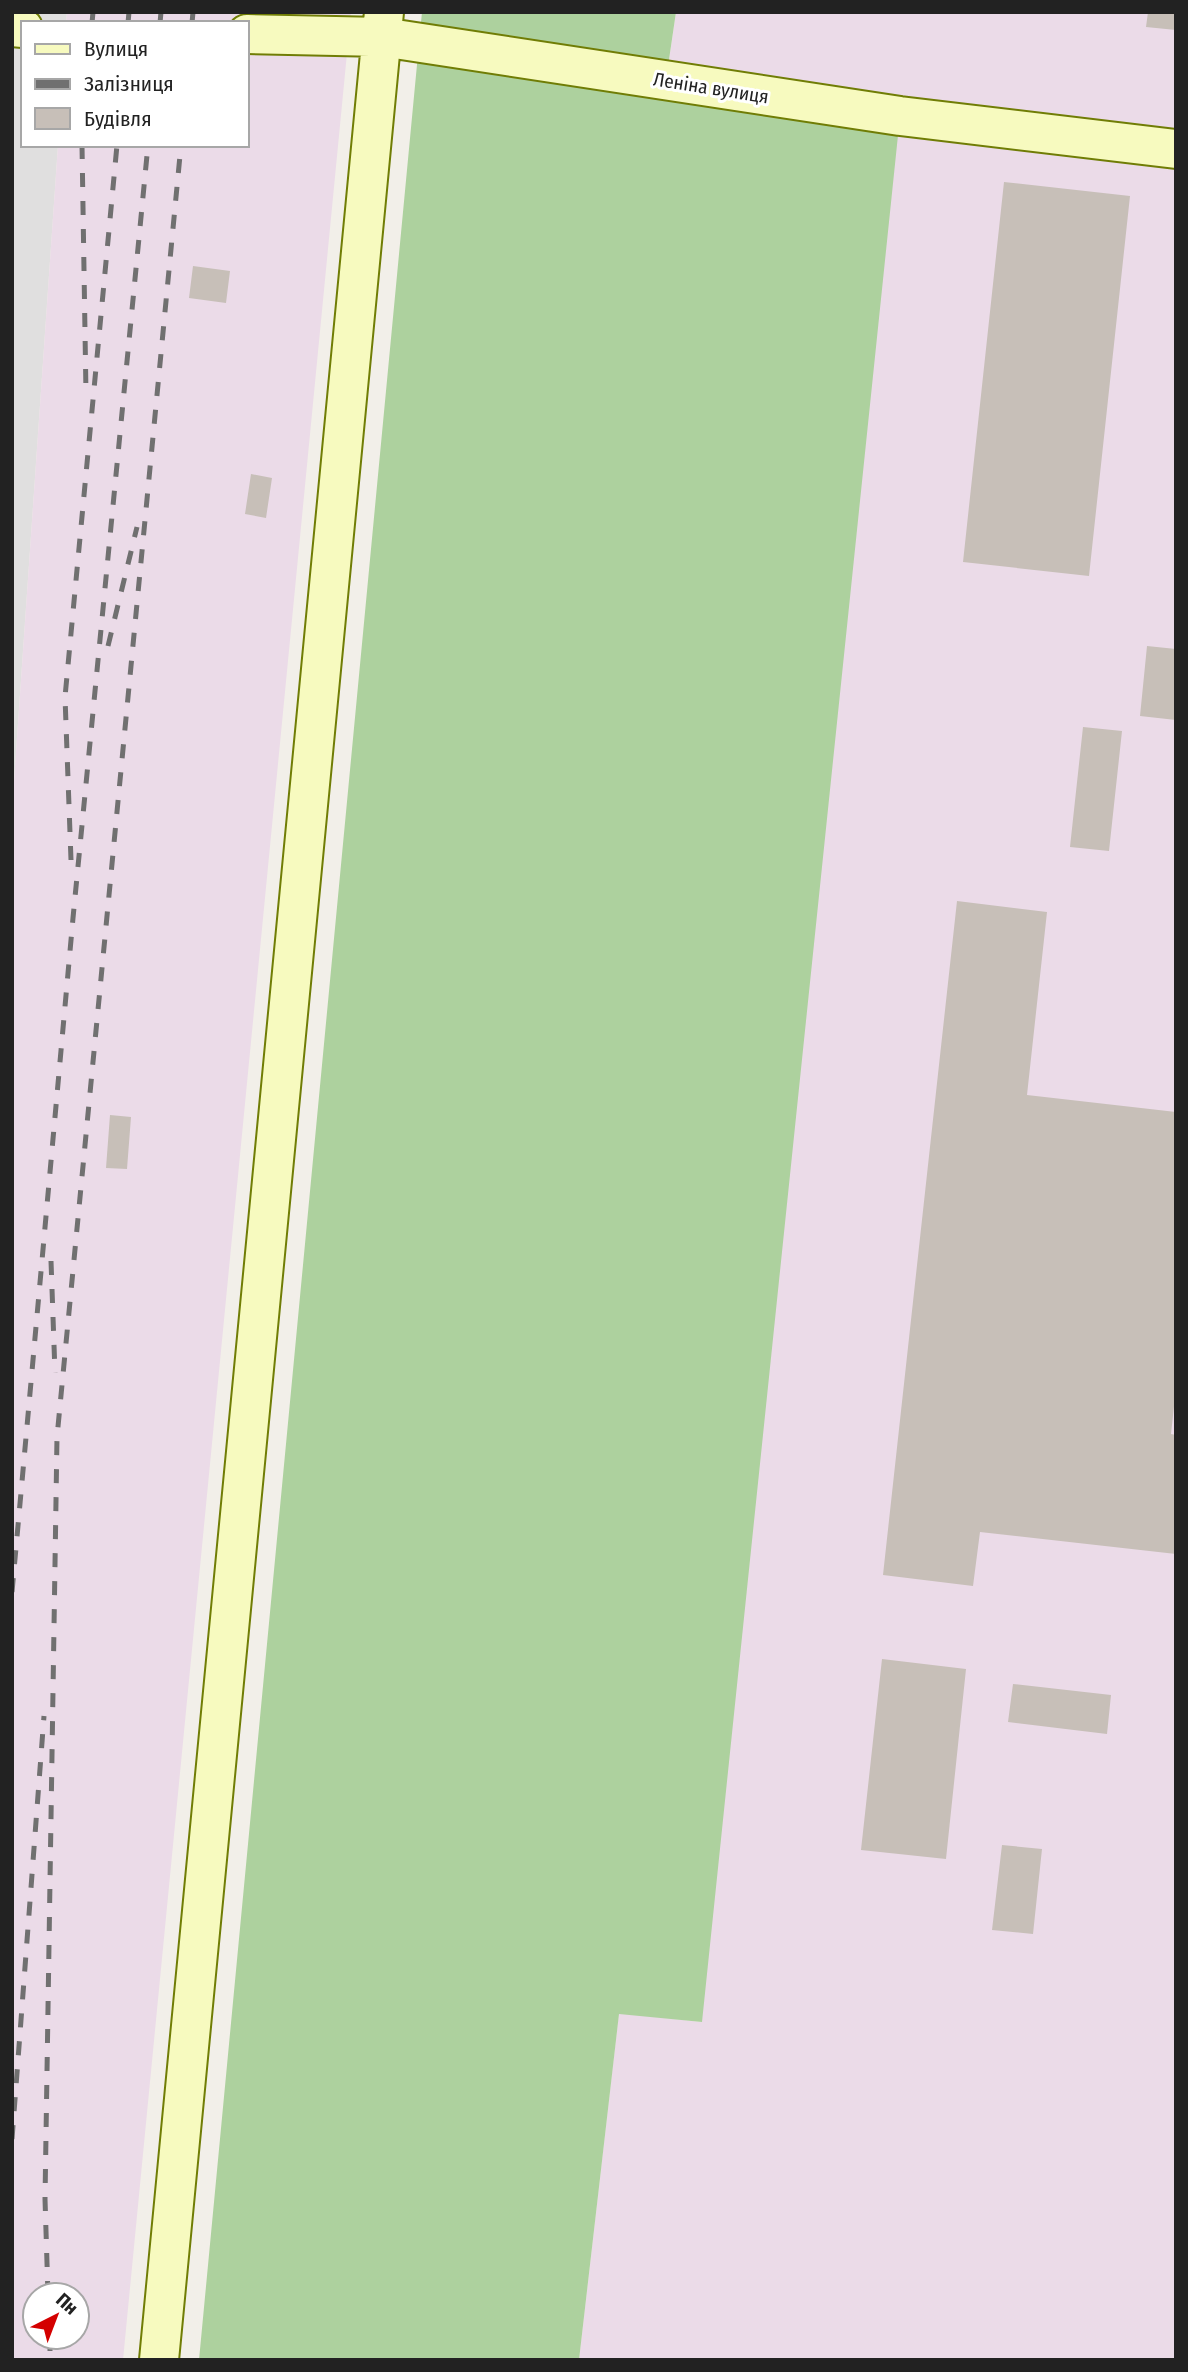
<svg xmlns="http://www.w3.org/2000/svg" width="1188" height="2372" font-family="'Fira Sans Condensed',sans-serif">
	<rect width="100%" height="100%" fill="#f2efe9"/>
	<!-- residential -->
	<path fill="#e0dfdf" d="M 12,12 L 67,12 L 66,23 L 23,23 L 23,145 L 58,145 L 12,810 Z"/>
	<!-- industrial -->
	<path fill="#ebdbe8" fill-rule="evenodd" d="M 67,12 L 351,12 L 123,2360 L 12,2360 L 12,810 L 58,145 L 247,145 L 247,23 L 66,23 ZM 35,2295 L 77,2295 L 77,2337 L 35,2337 Z
		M 676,12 L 1176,12 L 1176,2360 L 579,2360 L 619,2013 L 701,2022 L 666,81 Z"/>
	<!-- forest -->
	<path fill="#add19e" d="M 422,12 L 676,12 L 666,80 L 900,116 L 702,2022 L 619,2014 L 579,2360 L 199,2360 Z"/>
	<!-- building -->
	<path fill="#c7bfb8" d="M 1148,12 L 1176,12 L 1176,30 L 1146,27 Z
		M 1004,182 L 1130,196 L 1089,576 L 963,562 Z
		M 193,266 L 230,271 L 226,303 L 189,298 Z
		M 251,474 L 272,478 L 266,518 L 245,514 Z
		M 1147,646 L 1176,649 L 1176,720 L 1140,716 Z
		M 1083,727 L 1122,731 L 1109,851 L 1070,847 Z
		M 957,901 L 1047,912 L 1027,1095 L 1176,1112 L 1176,1388 L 1171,1434 L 1176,1435 L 1176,1554 L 980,1532 L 973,1586 L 883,1575 Z
		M 110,1115 L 131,1117 L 127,1169 L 106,1168 Z
		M 882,1659 L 966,1669 L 946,1859 L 861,1850 Z
		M 1013,1684 L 1111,1695 L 1107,1734 L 1008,1722 Z
		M 1002,1845 L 1042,1849 L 1033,1934 L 992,1930 Z"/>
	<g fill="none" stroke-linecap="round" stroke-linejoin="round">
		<defs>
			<path id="secondary" d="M 12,27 L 23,28
				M 247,34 L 382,37 L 900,116 L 1176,149
				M 159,2360 L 384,12"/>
		</defs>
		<!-- secondary casing -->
		<use href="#secondary" stroke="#707d05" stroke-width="42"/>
		<!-- secondary -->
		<use href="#secondary" stroke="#f7fabf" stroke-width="38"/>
		<!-- rail -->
		<path stroke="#707070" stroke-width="5" stroke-dasharray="14 14" stroke-linecap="butt" d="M 92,23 L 93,12
			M 128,23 L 129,12
			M 160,23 L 161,12
			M 192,23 L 193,12
			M 82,145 L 86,394
			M 108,646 L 137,527
			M 71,860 L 65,697 L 117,145
			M 51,1261 L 55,1373
			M 12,1592 L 73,918 L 148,145
			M 12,2139 L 44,1716
			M 48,2295 L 45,2199 L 57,1437 L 181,145
			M 50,2337 L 50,2360"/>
	</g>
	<g text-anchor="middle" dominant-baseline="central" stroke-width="6" stroke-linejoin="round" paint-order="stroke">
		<!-- street labels -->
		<g font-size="19" fill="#222" stroke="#fff">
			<text transform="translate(711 88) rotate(9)">Леніна вулиця</text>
		</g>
	</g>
	<!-- border -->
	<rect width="1188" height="2372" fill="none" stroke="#222222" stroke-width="28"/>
	<!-- legend -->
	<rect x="21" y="21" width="228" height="126" fill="#ffffff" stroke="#a7a7a7" stroke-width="2"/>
	<rect x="35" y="44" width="35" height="10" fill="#f7fabf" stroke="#a7a7a7" stroke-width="2"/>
	<text x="84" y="56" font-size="21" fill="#222222">Вулиця</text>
	<rect x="35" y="79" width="35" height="10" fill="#707070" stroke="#a7a7a7" stroke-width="2"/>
	<text x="84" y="91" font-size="21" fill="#222222">Залізниця</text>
	<rect x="35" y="108" width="35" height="21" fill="#c7bfb8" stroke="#a7a7a7" stroke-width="2"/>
	<text x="84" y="126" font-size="21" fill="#222222">Будівля</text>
	<!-- north arrow -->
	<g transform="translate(56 2316) rotate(42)"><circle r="33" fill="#ffffff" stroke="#a7a7a7" stroke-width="2"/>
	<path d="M0-5L12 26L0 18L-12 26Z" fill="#d40000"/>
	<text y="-10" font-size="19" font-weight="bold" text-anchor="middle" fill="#222222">Пн</text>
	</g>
</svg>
